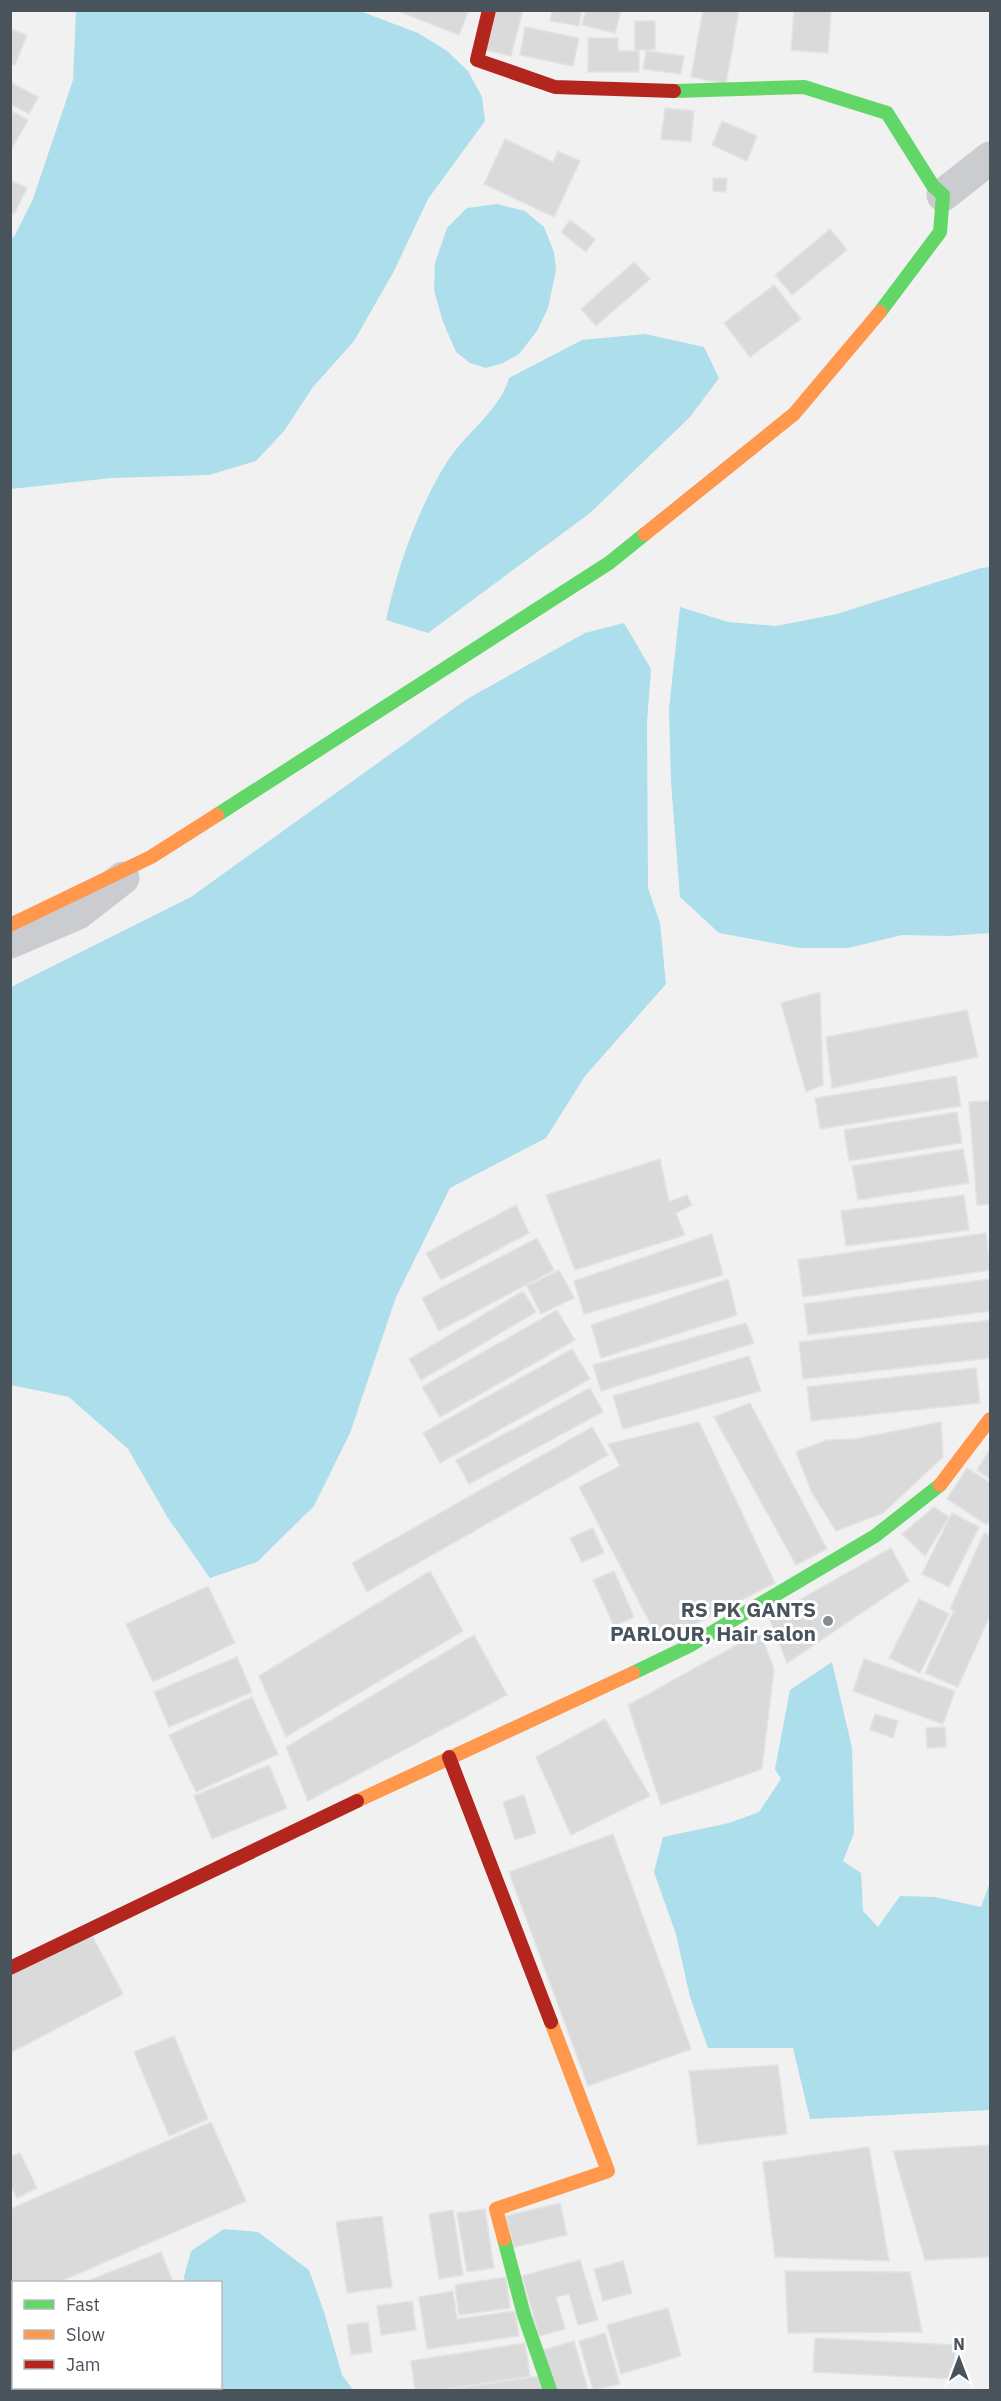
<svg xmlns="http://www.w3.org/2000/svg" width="1001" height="2401" font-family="'IBM Plex Sans',sans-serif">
	<rect width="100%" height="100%" fill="#f1f1f1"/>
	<!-- water -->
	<path fill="#acdeeb" d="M 76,11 L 360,11 L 418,33 L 447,51 L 468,71 L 482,97 L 485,121 L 428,199 L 394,271 L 354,341 L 313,387 L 284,431 L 256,461 L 209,475 L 111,478 L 11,489 L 10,237 L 14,237 L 33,199 L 73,80 Z
		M 497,204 L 525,211 L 544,227 L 554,252 L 556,270 L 548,308 L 537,331 L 519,354 L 503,363 L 486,368 L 470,363 L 456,352 L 443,322 L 434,290 L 435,263 L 447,228 L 467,208 Z
		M 645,334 L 704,347 L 719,378 L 690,417 L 590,513 L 428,633 L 386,620 C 398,566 417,510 447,462 C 465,433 499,412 509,378 L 582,340 Z
		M 990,567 L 990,933 L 948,936 L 902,935 L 848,948 L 800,948 L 719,933 L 680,897 L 671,782 L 669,709 L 680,607 L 728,622 L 776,626 L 837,614 L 981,568 Z
		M 624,623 L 651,669 L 647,722 L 648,888 L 660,923 L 666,984 L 585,1076 L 546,1138 L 450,1188 L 396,1297 L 350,1433 L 314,1506 L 257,1562 L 210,1578 L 168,1518 L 128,1449 L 69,1397 L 11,1385 L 11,987 L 191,897 L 467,699 L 585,633 Z
		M 832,1662 L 852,1748 L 854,1833 L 843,1861 L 861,1873 L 863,1911 L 878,1927 L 900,1896 L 935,1897 L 981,1907 L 990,1882 L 990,2110 L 810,2119 L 793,2048 L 708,2048 L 690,1997 L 676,1934 L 654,1872 L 663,1837 L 729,1823 L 759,1812 L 781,1779 L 775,1769 L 790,1690 Z
		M 224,2229 L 258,2232 L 309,2270 L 324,2312 L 342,2375 L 353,2390 L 140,2390 L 143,2388 L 220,2388 L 220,2282 L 185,2282 L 184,2277 L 191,2251 Z"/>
	<!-- building -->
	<path fill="#dadadb" stroke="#e2e3e4" stroke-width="1.5" d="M 395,10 L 469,10 L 459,35 Z
		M 491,10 L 523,10 L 511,56 L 481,49 Z
		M 552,10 L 582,10 L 579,26 L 550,21 Z
		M 586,10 L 621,10 L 615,33 L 582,25 Z
		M 703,10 L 739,10 L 726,84 L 691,77 Z
		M 794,10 L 831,10 L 828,53 L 791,50 Z
		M 635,21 L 655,21 L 655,50 L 635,50 Z
		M 525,27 L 579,38 L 573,66 L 520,55 Z
		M 10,29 L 27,35 L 15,65 L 10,63 Z
		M 588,38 L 618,38 L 618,51 L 639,51 L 639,72 L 588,72 Z
		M 646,51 L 684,56 L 681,74 L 643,69 Z
		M 10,82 L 38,97 L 29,114 L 10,104 Z
		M 665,108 L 694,111 L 691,142 L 661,139 Z
		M 10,110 L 28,120 L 12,148 L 10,148 Z
		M 722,121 L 757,136 L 747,161 L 712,145 Z
		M 505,139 L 553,162 L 558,151 L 580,161 L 554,217 L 484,184 Z
		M 713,178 L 727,178 L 726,192 L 713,191 Z
		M 10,180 L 27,188 L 14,214 L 10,212 Z
		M 570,220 L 595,239 L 586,252 L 561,232 Z
		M 830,229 L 847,250 L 792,295 L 775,275 Z
		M 634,262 L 650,279 L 596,326 L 581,309 Z
		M 774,285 L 801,319 L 750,357 L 724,323 Z
		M 820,992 L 823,1085 L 806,1092 L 781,1003 Z
		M 967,1010 L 978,1057 L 832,1088 L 826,1037 Z
		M 956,1076 L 961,1106 L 820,1129 L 815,1098 Z
		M 990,1101 L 990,1204 L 977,1205 L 969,1102 Z
		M 957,1112 L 962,1143 L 849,1161 L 844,1130 Z
		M 963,1149 L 969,1183 L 858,1200 L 852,1166 Z
		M 660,1159 L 669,1202 L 687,1195 L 692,1205 L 676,1213 L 685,1235 L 575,1270 L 546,1195 Z
		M 964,1195 L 969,1230 L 846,1246 L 841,1211 Z
		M 516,1205 L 529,1233 L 441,1280 L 426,1253 Z
		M 986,1233 L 990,1270 L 803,1297 L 798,1260 Z
		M 712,1234 L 723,1275 L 584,1314 L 574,1281 Z
		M 537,1238 L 554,1270 L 439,1331 L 422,1298 Z
		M 559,1270 L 574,1298 L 541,1314 L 527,1286 Z
		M 728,1279 L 737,1315 L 601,1358 L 591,1325 Z
		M 990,1279 L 990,1311 L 808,1335 L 804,1304 Z
		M 523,1291 L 536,1312 L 421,1380 L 409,1359 Z
		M 557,1310 L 575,1340 L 440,1417 L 422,1387 Z
		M 990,1320 L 990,1358 L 803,1379 L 799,1342 Z
		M 746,1323 L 754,1343 L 601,1391 L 593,1365 Z
		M 572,1349 L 590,1379 L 440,1463 L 423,1433 Z
		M 749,1356 L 761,1391 L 623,1429 L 613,1396 Z
		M 976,1368 L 980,1403 L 811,1421 L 807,1387 Z
		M 590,1388 L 603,1412 L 469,1484 L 456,1460 Z
		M 750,1403 L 827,1549 L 796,1565 L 714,1417 Z
		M 699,1422 L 775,1583 L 660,1642 L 579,1487 L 620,1466 L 608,1444 Z
		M 941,1422 L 943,1457 L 883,1513 L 836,1531 L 812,1493 L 796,1452 L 827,1440 L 855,1439 Z
		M 592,1427 L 608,1455 L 367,1592 L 352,1563 Z
		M 990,1449 L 990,1479 L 977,1470 Z
		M 967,1468 L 990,1483 L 990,1519 L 987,1525 L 947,1499 Z
		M 934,1507 L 949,1517 L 925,1556 L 902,1534 Z
		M 952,1513 L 979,1527 L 949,1587 L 922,1574 Z
		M 593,1528 L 604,1553 L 582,1562 L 570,1538 Z
		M 984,1533 L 990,1536 L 990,1615 L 958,1687 L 925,1673 L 954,1610 L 950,1609 Z
		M 891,1548 L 909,1581 L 787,1663 L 769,1617 Z
		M 430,1571 L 463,1631 L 286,1737 L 259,1676 Z
		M 614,1571 L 634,1617 L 614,1626 L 593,1580 Z
		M 208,1586 L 235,1643 L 153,1682 L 126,1624 Z
		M 919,1599 L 949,1614 L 920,1673 L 889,1658 Z
		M 760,1632 L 774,1669 L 762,1769 L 661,1805 L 628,1705 Z
		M 474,1635 L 507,1695 L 308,1801 L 286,1747 Z
		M 237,1657 L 252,1692 L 169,1727 L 154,1692 Z
		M 864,1659 L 955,1691 L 943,1724 L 853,1691 Z
		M 252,1697 L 278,1754 L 196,1792 L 169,1735 Z
		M 875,1714 L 898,1721 L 893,1738 L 870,1730 Z
		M 605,1719 L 650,1796 L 571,1835 L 536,1757 Z
		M 945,1727 L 946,1747 L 927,1748 L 926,1728 Z
		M 269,1765 L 287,1808 L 212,1839 L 194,1796 Z
		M 524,1795 L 536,1833 L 515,1840 L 503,1802 Z
		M 613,1834 L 691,2049 L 588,2086 L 509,1872 Z
		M 90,1932 L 123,1994 L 10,2053 L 10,1974 Z
		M 174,2036 L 208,2119 L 169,2136 L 134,2052 Z
		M 778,2065 L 787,2134 L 698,2145 L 689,2071 Z
		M 211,2122 L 246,2201 L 59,2282 L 14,2282 L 14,2302 L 10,2303 L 10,2209 Z
		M 990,2145 L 990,2257 L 925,2260 L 893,2151 Z
		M 869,2147 L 889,2261 L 775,2257 L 763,2162 Z
		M 20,2153 L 37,2188 L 17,2198 L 10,2184 L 10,2157 Z
		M 560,2203 L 567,2235 L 514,2247 L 506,2216 Z
		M 485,2209 L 494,2268 L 467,2272 L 457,2213 Z
		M 453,2210 L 463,2275 L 439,2279 L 429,2214 Z
		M 382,2216 L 392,2287 L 347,2293 L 336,2222 Z
		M 161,2252 L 173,2282 L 85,2282 Z
		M 580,2260 L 598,2320 L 578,2325 L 569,2294 L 556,2297 L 565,2329 L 539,2336 L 522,2276 Z
		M 623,2261 L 632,2293 L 603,2301 L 594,2269 Z
		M 785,2271 L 910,2272 L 922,2332 L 788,2333 Z
		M 506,2277 L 510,2308 L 459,2315 L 455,2285 Z
		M 453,2291 L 457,2319 L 515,2311 L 519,2336 L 427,2349 L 419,2297 Z
		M 412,2301 L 416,2330 L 381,2335 L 377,2306 Z
		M 668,2308 L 681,2356 L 621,2374 L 607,2325 Z
		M 368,2322 L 372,2352 L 351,2355 L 347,2325 Z
		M 605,2333 L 620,2384 L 593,2390 L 579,2341 Z
		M 815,2338 L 955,2345 L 954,2379 L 813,2372 Z
		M 574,2341 L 588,2390 L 555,2390 L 543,2350 Z
		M 525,2343 L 530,2376 L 439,2390 L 415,2390 L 411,2361 Z
		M 541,2376 L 543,2390 L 445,2390 Z"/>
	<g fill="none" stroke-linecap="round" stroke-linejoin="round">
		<!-- street -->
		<path stroke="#cacccf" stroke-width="33" d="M 943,195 L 990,158
			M 10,942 L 78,913 L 123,878"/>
		<!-- fast -->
		<path stroke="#63d668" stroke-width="14" d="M 674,91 L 804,87 L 887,113 L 933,186 L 943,195 L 940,232 L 880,312
			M 217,815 L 609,563 L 645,534
			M 633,1673 L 689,1646 L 875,1536 L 940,1485
			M 504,2239 L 524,2315 L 550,2390"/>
		<!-- slow -->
		<path stroke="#ff974d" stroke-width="14" d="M 645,534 L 794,414 L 880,312
			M 10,925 L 151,857 L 217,815
			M 940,1485 L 990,1419
			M 357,1801 L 633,1673
			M 504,2239 L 496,2209 L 608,2171 L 551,2022"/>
		<!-- jam -->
		<path stroke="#b3261e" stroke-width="14" d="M 489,10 L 477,60 L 555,87 L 674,91
			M 449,1757 L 551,2022
			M 10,1968 L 357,1801"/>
	</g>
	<!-- markers -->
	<circle fill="#838a90" stroke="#fff" stroke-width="2" cx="828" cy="1621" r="6"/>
	<g text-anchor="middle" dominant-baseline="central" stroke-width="6" stroke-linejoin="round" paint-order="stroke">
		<!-- poi labels -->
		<g font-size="21" font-weight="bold" fill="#48535c" stroke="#fff" text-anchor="end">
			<text x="816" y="1609">RS PK GANTS<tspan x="816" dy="24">PARLOUR, Hair salon</tspan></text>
		</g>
	</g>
	<!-- border -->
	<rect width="1001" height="2401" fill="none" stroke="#48535c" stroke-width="24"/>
	<!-- legend -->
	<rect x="12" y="2281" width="210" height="108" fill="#ffffff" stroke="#b6babe" stroke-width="1.5"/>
	<rect x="24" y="2300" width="30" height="9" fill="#63d668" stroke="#b6babe" stroke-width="1.5"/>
	<text x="66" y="2311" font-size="18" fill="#48535c">Fast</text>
	<rect x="24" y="2330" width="30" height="9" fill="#ff974d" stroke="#b6babe" stroke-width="1.5"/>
	<text x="66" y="2341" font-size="18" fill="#48535c">Slow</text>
	<rect x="24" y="2360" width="30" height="9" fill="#b3261e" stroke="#b6babe" stroke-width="1.5"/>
	<text x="66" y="2371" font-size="18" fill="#48535c">Jam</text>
	<!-- north arrow -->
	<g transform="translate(959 2359)" stroke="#ffffff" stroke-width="4.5" paint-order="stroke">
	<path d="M0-4.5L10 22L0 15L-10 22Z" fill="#48535c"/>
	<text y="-9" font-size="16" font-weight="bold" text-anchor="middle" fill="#48535c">N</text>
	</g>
</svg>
